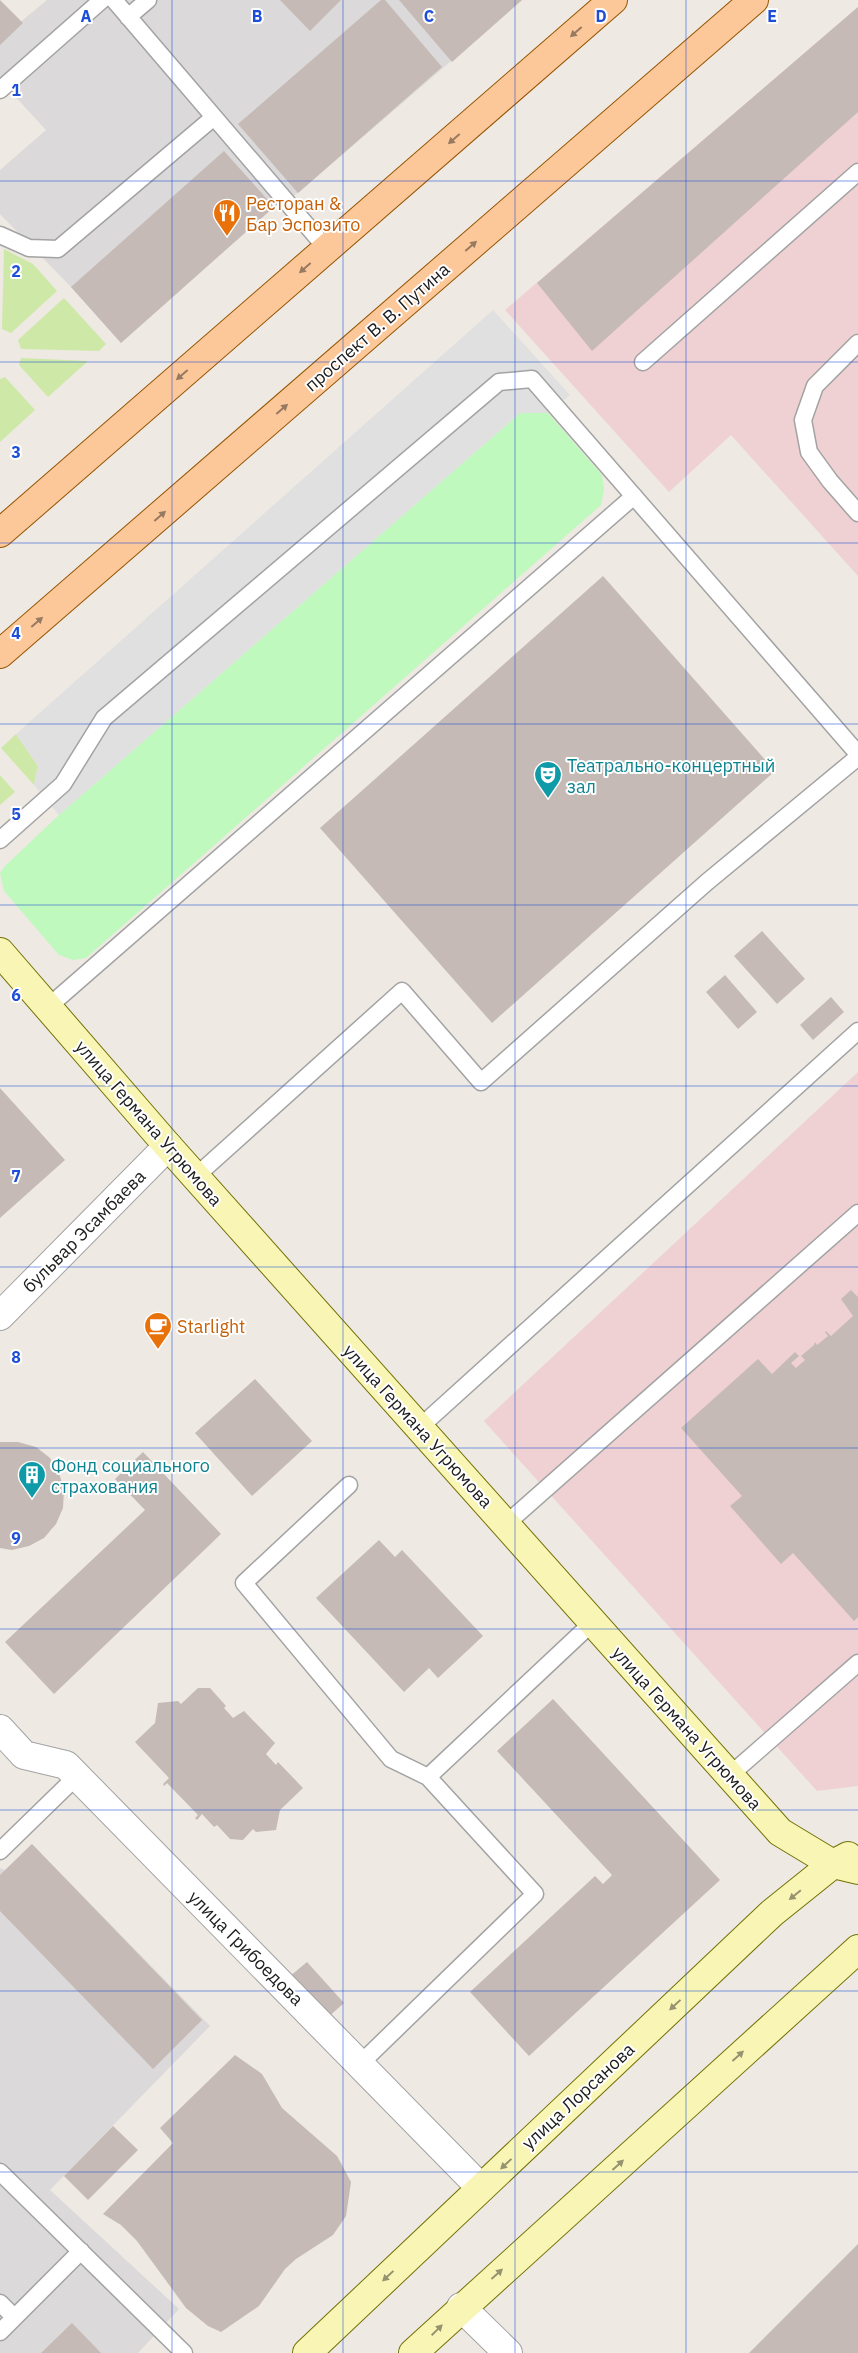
<svg xmlns="http://www.w3.org/2000/svg" width="858" height="2353" font-family="'IBM Plex Sans',sans-serif">
	<rect width="100%" height="100%" fill="#eee9e2"/>
	<!-- residential -->
	<path fill="#dbd9d9" d="M 47,0 L 522,0 L 298,193 L 274,207 L 121,343 L 71,287 L 0,214 L 0,170 L 46,130 L 0,80 L 0,39 Z
		M 32,1844 L 210,2026 L 50,2190 L 179,2309 L 138,2353 L 0,2353 L 0,1868 L 5,1870 Z"/>
	<!-- commercial -->
	<path fill="#efd1d3" d="M 858,7 L 858,576 L 731,435 L 669,492 L 505,310 Z
		M 858,1072 L 858,1786 L 817,1791 L 484,1421 Z"/>
	<!-- grass -->
	<path fill="#cee9a7" d="M 4,249 L 33,264 L 57,291 L 11,333 L 2,329 Z
		M 64,298 L 106,344 L 99,351 L 21,349 L 18,340 Z
		M 21,358 L 88,361 L 48,397 L 19,365 Z
		M 5,377 L 35,410 L 0,442 L 0,379 Z
		M 16,734 L 38,766 L 34,785 L 1,748 Z
		M 0,775 L 15,792 L 0,805 Z"/>
	<!-- park -->
	<path fill="#bff9be" d="M 535,412 L 548,413 L 602,475 L 604,489 L 601,505 L 86,958 L 73,960 L 59,955 L 4,891 L 0,873 L 5,866 L 59,815 L 520,413 Z"/>
	<!-- parking -->
	<path fill="#e0e0e0" d="M 493,310 L 570,395 L 548,413 L 520,413 L 59,815 L 34,785 L 38,766 L 16,734 Z"/>
	<!-- building -->
	<path fill="#c5bab5" d="M 0,0 L 23,23 L 0,45 Z
		M 280,0 L 341,0 L 310,31 Z
		M 381,0 L 385,0 L 442,67 L 298,193 L 238,124 Z
		M 399,0 L 522,0 L 452,62 Z
		M 858,7 L 858,112 L 592,351 L 537,283 Z
		M 224,151 L 274,207 L 121,343 L 71,287 Z
		M 603,576 L 775,771 L 492,1023 L 320,828 Z
		M 762,931 L 805,979 L 777,1004 L 734,956 Z
		M 725,975 L 757,1012 L 738,1029 L 706,992 Z
		M 831,997 L 844,1012 L 813,1040 L 800,1025 Z
		M 0,1088 L 65,1160 L 0,1218 Z
		M 851,1290 L 858,1297 L 858,1617 L 854,1621 L 793,1553 L 781,1564 L 730,1506 L 742,1496 L 681,1428 L 758,1359 L 772,1374 L 795,1352 L 799,1356 L 791,1363 L 796,1368 L 805,1360 L 801,1356 L 814,1345 L 815,1342 L 817,1345 L 828,1336 L 825,1332 L 826,1331 L 831,1336 L 853,1316 L 841,1299 Z
		M 255,1379 L 312,1441 L 252,1496 L 195,1433 Z
		M 0,1442 L 18,1442 L 36,1447 L 50,1458 L 59,1473 L 64,1490 L 63,1508 L 56,1524 L 44,1538 L 29,1546 L 12,1550 L 0,1548 Z
		M 143,1452 L 221,1534 L 54,1694 L 5,1642 L 145,1510 L 115,1479 Z
		M 379,1540 L 395,1557 L 402,1550 L 483,1636 L 438,1678 L 429,1668 L 404,1692 L 316,1598 Z
		M 198,1688 L 210,1688 L 226,1706 L 224,1708 L 233,1718 L 244,1711 L 275,1743 L 266,1754 L 276,1765 L 278,1762 L 303,1788 L 280,1810 L 276,1830 L 256,1832 L 253,1829 L 243,1840 L 230,1839 L 217,1825 L 214,1827 L 202,1814 L 197,1820 L 195,1818 L 198,1815 L 167,1783 L 164,1786 L 163,1784 L 169,1778 L 135,1742 L 155,1723 L 158,1703 L 178,1701 L 181,1704 Z
		M 553,1699 L 720,1880 L 529,2056 L 470,1992 L 595,1876 L 603,1884 L 612,1875 L 497,1751 Z
		M 32,1844 L 202,2020 L 153,2069 L 0,1911 L 0,1875 Z
		M 307,1962 L 344,2003 L 326,2019 L 289,1977 Z
		M 235,2055 L 262,2074 L 282,2108 L 337,2156 L 351,2182 L 346,2216 L 333,2235 L 296,2259 L 285,2269 L 259,2306 L 221,2332 L 208,2326 L 186,2308 L 137,2241 L 121,2225 L 103,2214 L 173,2143 L 160,2128 Z
		M 113,2126 L 138,2150 L 88,2200 L 64,2176 Z
		M 858,2244 L 858,2353 L 749,2353 Z
		M 72,2323 L 101,2353 L 41,2353 Z"/>
	<g fill="none" stroke-linecap="round" stroke-linejoin="round">
		<defs>
			<path id="lane" d="M 114,0 L 327,249
				M 128,17 L 148,0
				M 0,90 L 102,0
				M 0,235 L 29,248 L 58,249 L 214,117
				M 858,343 L 815,386 L 803,420 L 809,452 L 830,481 L 858,513
				M 643,362 L 858,172
				M 0,840 L 63,784 L 104,718 L 499,382 L 532,379 L 858,754
				M 48,1007 L 634,496
				M 195,1177 L 402,991 L 481,1082 L 707,882 L 858,757
				M 420,1427 L 858,1031
				M 349,1485 L 244,1583 L 391,1759 L 428,1777
				M 506,1524 L 858,1213
				M 730,1775 L 858,1663
				M 0,1851 L 77,1776
				M 360,2064 L 535,1894 L 428,1777 L 593,1622
				M 0,2172 L 184,2353
				M 0,2303 L 14,2317
				M 0,2332 L 81,2251"/>
			<path id="street" d="M 0,1316 L 168,1146
				M 0,1729 L 24,1755 L 66,1765 L 481,2188
				M 461,2307 L 508,2353"/>
			<path id="secondary" d="M 0,952 L 168,1146 L 780,1832 L 833,1864 L 858,1870
				M 307,2353 L 772,1913 L 833,1864 L 848,1856
				M 413,2353 L 858,1949"/>
			<path id="primary" d="M 0,533 L 613,0
				M 0,654 L 754,0"/>
		</defs>
		<!-- lane casing -->
		<use href="#lane" stroke="#a3a3a3" stroke-width="19"/>
		<!-- street casing -->
		<use href="#street" stroke="#a3a3a3" stroke-width="30"/>
		<!-- secondary casing -->
		<use href="#secondary" stroke="#727204" stroke-width="30"/>
		<!-- primary casing -->
		<use href="#primary" stroke="#955400" stroke-width="30"/>
		<!-- lane -->
		<use href="#lane" stroke="#fff" stroke-width="16"/>
		<!-- street -->
		<use href="#street" stroke="#fff" stroke-width="28"/>
		<!-- secondary -->
		<use href="#secondary" stroke="#f9f5b5" stroke-width="28"/>
		<!-- primary -->
		<use href="#primary" stroke="#fcc799" stroke-width="28"/>
	</g>
	<!-- one-way arrows -->
	<defs><path id="oneway-solid" d="M-6-.8H1V-3.2L6.5 0L1 3.2V.8H-6Z" transform="scale(1.25)"/></defs>
	<g fill="#977a61">
		<use href="#oneway-solid" transform="translate(576 32) rotate(139)"/>
		<use href="#oneway-solid" transform="translate(454 139) rotate(139)"/>
		<use href="#oneway-solid" transform="translate(471 246) rotate(-41)"/>
		<use href="#oneway-solid" transform="translate(305 268) rotate(139)"/>
		<use href="#oneway-solid" transform="translate(182 375) rotate(139)"/>
		<use href="#oneway-solid" transform="translate(282 409) rotate(-41)"/>
		<use href="#oneway-solid" transform="translate(160 516) rotate(-41)"/>
		<use href="#oneway-solid" transform="translate(37 622) rotate(-41)"/>
	</g>
	<g fill="#969370">
		<use href="#oneway-solid" transform="translate(795 1895) rotate(141)"/>
		<use href="#oneway-solid" transform="translate(675 2005) rotate(137)"/>
		<use href="#oneway-solid" transform="translate(738 2056) rotate(-42)"/>
		<use href="#oneway-solid" transform="translate(506 2164) rotate(137)"/>
		<use href="#oneway-solid" transform="translate(618 2165) rotate(-42)"/>
		<use href="#oneway-solid" transform="translate(497 2274) rotate(-42)"/>
		<use href="#oneway-solid" transform="translate(388 2276) rotate(137)"/>
		<use href="#oneway-solid" transform="translate(437 2330) rotate(-44)"/>
	</g>
	<!-- grid -->
	<path fill="none" stroke="#1d4ed8" stroke-width="1" stroke-opacity="0.55" d="M 172,0 L 172,2353M 343,0 L 343,2353M 515,0 L 515,2353M 686,0 L 686,2353M 0,181 L 858,181M 0,362 L 858,362M 0,543 L 858,543M 0,724 L 858,724M 0,905 L 858,905M 0,1086 L 858,1086M 0,1267 L 858,1267M 0,1448 L 858,1448M 0,1629 L 858,1629M 0,1810 L 858,1810M 0,1991 L 858,1991M 0,2172 L 858,2172"/>
	<!-- icons -->
	<defs>
		<symbol id="restaurant-pin" viewBox="-11 -11 22 30"><path d="M0 17L-7.5 6A9.5 9.5 0 1 1 7.5 6Z" fill="#e8710a" stroke="#fff"/><path d="M-5-6h1v4h1v-4h1v4h1v-4h1v5L-1.5 .5V6h-2V.5L-5-1ZM5-6V6H3V1.5H1.5Q1.5-4 5-6Z" fill="#fff"/></symbol>
		<symbol id="theatre-pin" viewBox="-11 -11 22 30"><path d="M0 17L-7.5 6A9.5 9.5 0 1 1 7.5 6Z" fill="#0f9aa8" stroke="#fff"/><path d="M-5-5.5Q0-4 5-5.5V0Q5 5 0 6Q-5 5-5 0ZM-3.3-2.5H-1v1.5H-3.3ZM1-2.5H3.3v1.5H1ZM-2.8 1Q0 5.5 2.8 1Z" fill="#fff"/></symbol>
		<symbol id="cafe-pin" viewBox="-11 -11 22 30"><path d="M0 17L-7.5 6A9.5 9.5 0 1 1 7.5 6Z" fill="#e8710a" stroke="#fff"/><path d="M-5.5-4.5H6V0H3Q3 3.5 0 3.5H-2.5Q-5.5 3.5-5.5 0ZM3-3.2v2h1.7v-2ZM-6 4.5H4V6H-6Z" fill="#fff"/></symbol>
		<symbol id="building-pin" viewBox="-11 -11 22 30"><path d="M0 17L-7.5 6A9.5 9.5 0 1 1 7.5 6Z" fill="#0f9aa8" stroke="#fff"/><path d="M-4-6H4V6H1V3H-1V6H-4ZM-2.5-4.3h1.7v1.8h-1.7ZM.8-4.3h1.7v1.8H.8ZM-2.5-1h1.7V.8h-1.7ZM.8-1h1.7V.8H.8Z" fill="#fff"/></symbol>
	</defs>
	<g fill-rule="evenodd">
		<use href="#restaurant-pin" x="211" y="197" width="32" height="43"/>
		<use href="#theatre-pin" x="532" y="759" width="32" height="43"/>
		<use href="#cafe-pin" x="142" y="1310" width="32" height="43"/>
		<use href="#building-pin" x="16" y="1459" width="32" height="43"/>
	</g>
	<g text-anchor="middle" dominant-baseline="central" stroke-width="4" stroke-linejoin="round" paint-order="stroke">
		<!-- food labels -->
		<g font-size="18" fill="#c56008" stroke="#fff" text-anchor="start">
			<text x="246" y="203">Ресторан &amp;<tspan x="246" dy="21">Бар Эспозито</tspan></text>
			<text x="177" y="1326">Starlight</text>
		</g>
		<!-- street labels -->
		<g font-size="18" fill="#1c1c1c" stroke="#fff">
			<text transform="translate(377 327) rotate(-41)">проспект В. В. Путина</text>
			<text transform="translate(149 1123) rotate(49)">улица Германа Угрюмова</text>
			<text transform="translate(84 1231) rotate(-45)">бульвар Эсамбаева</text>
			<text transform="translate(418 1426) rotate(48)">улица Германа Угрюмова</text>
			<text transform="translate(687 1728) rotate(48)">улица Германа Угрюмова</text>
			<text transform="translate(246 1948) rotate(45)">улица Грибоедова</text>
			<text transform="translate(578 2096) rotate(-43)">улица Лорсанова</text>
		</g>
		<!-- culture labels -->
		<g font-size="18" fill="#0d838f" stroke="#fff" text-anchor="start">
			<text x="567" y="765">Театрально-концертный<tspan x="567" dy="21">зал</tspan></text>
			<text x="51" y="1465">Фонд социального<tspan x="51" dy="21">страхования</tspan></text>
		</g>
	</g>
	<g font-size="16" text-anchor="middle" font-weight="bold" fill="#1d4ed8" stroke="#fff" stroke-width="4" stroke-linejoin="round" paint-order="stroke">
		<text x="86" y="22">A</text>
		<text x="257" y="22">B</text>
		<text x="429" y="22">C</text>
		<text x="601" y="22">D</text>
		<text x="772" y="22">E</text>
		<text x="16" y="96">1</text>
		<text x="16" y="277">2</text>
		<text x="16" y="458">3</text>
		<text x="16" y="639">4</text>
		<text x="16" y="820">5</text>
		<text x="16" y="1001">6</text>
		<text x="16" y="1182">7</text>
		<text x="16" y="1363">8</text>
		<text x="16" y="1544">9</text>
	</g>
</svg>
